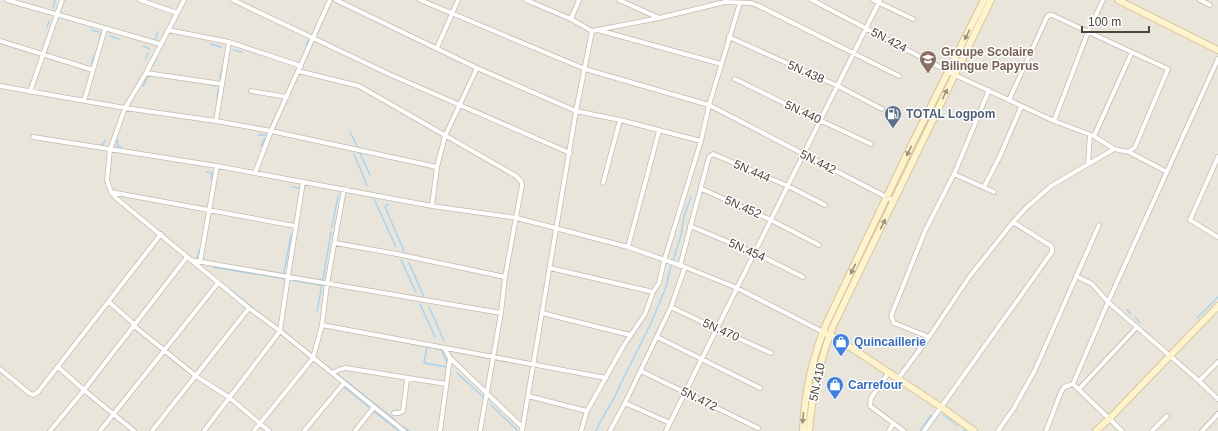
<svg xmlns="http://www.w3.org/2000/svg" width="1218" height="431" font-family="Helvetica,sans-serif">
	<rect width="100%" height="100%" fill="#f6f3ec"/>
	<!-- residential -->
	<path fill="#eae5da" d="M 0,0 L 1218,0 L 1218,431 L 0,431 Z"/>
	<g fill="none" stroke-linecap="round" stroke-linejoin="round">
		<!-- stream -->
		<path stroke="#a9d4f2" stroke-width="1.5" d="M 53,8 L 55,0
			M 47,27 L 49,21
			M 91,30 L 99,32
			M 110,36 L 119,39
			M 99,41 L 101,33
			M 154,42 L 158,32
			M 211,44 L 221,47
			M 306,45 L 309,40
			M 143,46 L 150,49
			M 234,50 L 242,52
			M 145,60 L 148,53
			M 92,64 L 94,56
			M 153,66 L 156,59
			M 220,77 L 222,69
			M 211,85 L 219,86
			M 143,86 L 147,78
			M 217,98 L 218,90
			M 270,128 L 273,121
			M 350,132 L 358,148
			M 258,135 L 266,135
			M 117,140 L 118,146
			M 98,146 L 103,144 L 105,140
			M 117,146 L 121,147
			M 261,146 L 265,138
			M 359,151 L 370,175
			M 354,154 L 367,185
			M 206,172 L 212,173
			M 211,178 L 212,174
			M 292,187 L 299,188
			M 374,199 L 396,247
			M 388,204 L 385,207 L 404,251
			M 332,227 L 338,196
			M 194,260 L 198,256 L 199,251
			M 401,260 L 416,292
			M 409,263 L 424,297
			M 213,267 L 315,284 L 322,286 L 321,289
			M 284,272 L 291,235
			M 320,281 L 323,279 L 331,232
			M 231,290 L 260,314
			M 420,304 L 435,337
			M 429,307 L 444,341
			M 1127,310 L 1131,314
			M 317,311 L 321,291
			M 1135,317 L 1139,322
			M 1197,318 L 1218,297
			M 1145,331 L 1152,338
			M 427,346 L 424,363 L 447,367
			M 441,349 L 447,363
			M 336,373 L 395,420
			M 457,373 L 483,397
			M 445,381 L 446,371
			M 344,387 L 370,408
			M 490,404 L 517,430
			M 372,410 L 399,431
			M 943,415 L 953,422
			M 955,424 L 958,426
			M 402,426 L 409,431
			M 963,430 L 965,431
			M 596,431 C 603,414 615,400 621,383 L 651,323 L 666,287 L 670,270 L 681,235 L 684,216 L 691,197
			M 920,431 L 931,415"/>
		<defs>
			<path id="street" d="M 7,0 L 160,44
				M 140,0 L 177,13
				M 184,0 L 146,73 L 125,108 L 110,150 L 107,180 L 111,192 L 116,198 L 249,308 L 280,331 L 404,431
				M 233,0 L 391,75 L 570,153
				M 336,0 L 477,68 L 576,111 L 620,120 L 701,141 L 664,261 L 659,283 L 653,292 L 550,268
				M 420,0 L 585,69 L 709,105 L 894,201
				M 526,0 L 571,19 L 592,31 L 659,18 L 725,2 L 751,3 L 759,6 L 899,76
				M 619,0 L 659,18
				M 812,0 L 955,75 L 1054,121 L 1094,136 L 1114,149
				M 873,0 L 913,19
				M 1200,0 L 1210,5
				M 571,19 L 579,0
				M 168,30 L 229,42 L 301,66
				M 598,30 L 721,64
				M 729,37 L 838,86 L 882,109
				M 0,41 L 93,70
				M 437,48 L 458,0
				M 298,71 L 359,86 L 516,176 L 521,181 L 522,185 L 505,277 L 501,313 L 480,431
				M 146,73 L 222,84
				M 735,79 L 802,112 L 871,144
				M 0,86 L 125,108 L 216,121 L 271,131 L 437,167
				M 251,91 L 287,97
				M 30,92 L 62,0
				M 84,101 L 105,29
				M 216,121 L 229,42
				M 1054,121 L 1088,32 L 1103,0
				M 1094,136 L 1132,52
				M 33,137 L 217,166 L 432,206 L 517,218 L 628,247 L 685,267 L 737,288 L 823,332
				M 701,141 L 709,105 L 740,3
				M 1129,152 L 1167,172
				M 1218,157 L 1190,220 L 1218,237
				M 1088,164 L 1090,135
				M 255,173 L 271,131 L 330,0
				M 954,174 L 994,192
				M 603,183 L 620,120
				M 984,187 L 1000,156 L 1021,107
				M 702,189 L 771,220 L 819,245
				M 111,192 L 295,226
				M 432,206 L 437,167 L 445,136 L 477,68
				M 690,226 L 755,253 L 803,277
				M 335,243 L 397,254 L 505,277
				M 628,247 L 659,131
				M 190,260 L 501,313
				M 200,262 L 217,166
				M 680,266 L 709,157 L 713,154 L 788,186 L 825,205
				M 1076,276 L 1092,284 L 1108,302 L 1199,381 L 1218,399
				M 109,302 L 134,324
				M 671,307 L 702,322 L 771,353
				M 542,313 L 630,335
				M 133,325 L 196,376 L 230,398 L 269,431
				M 322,325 L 606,378
				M 657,337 L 760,388
				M 929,337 L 894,323 L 891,316 L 925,231 L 955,172 L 989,90
				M 450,358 L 522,427
				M 58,367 L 84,390 L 134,431
				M 0,369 L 29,393 L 33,395 L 38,392 L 161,234
				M 641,371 L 758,428
				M 889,372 L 871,398 L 870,406 L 904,431
				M 332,373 L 341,369 L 346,368 L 446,384
				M 898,379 L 929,337 L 970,276 L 1013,222 L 1027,207 L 1051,186 L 1114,149 L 1129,152 L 1135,147 L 1168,69 L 1052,15 L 1049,15 L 1047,17 L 1009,100
				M 1199,381 L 1218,362
				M 1079,389 L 1137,327
				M 528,396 L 587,411
				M 625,403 L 670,423
				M 394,413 L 399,413 L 403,411 L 407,379
				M 50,431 L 84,390 L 187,257
				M 100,431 L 218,283
				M 152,431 L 249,308
				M 204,431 L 280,331 L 288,276 L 303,182
				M 254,431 L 313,358 L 322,325 L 327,284 L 344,189
				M 304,431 L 344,383
				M 355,431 L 374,407
				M 440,431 L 450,358 L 444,348
				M 522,431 L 576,111 L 592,31
				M 581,431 L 587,411 L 624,345 L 645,314 L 653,292
				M 610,431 L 625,403 L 671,307 L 685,267
				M 666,431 L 880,0
				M 889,431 L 893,424
				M 924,431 L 1052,252 L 1052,249 L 1051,246 L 1013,222
				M 998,431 L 1014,408 L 1035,370 L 1099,225
				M 1046,431 L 1061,392 L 1064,387 L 1073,384
				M 1122,431 L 1073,384 L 1108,302 L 1218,59
				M 1152,431 L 1167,416
				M 1202,431 L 1218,414"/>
			<path id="secondary" d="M 1118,0 L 1218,50
				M 827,334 L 838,339 L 941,407 L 974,431
				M 803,431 C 804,394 813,356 827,322 L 911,146 L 984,0
				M 809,431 C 812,395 820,360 833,326 L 991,0
				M 1096,431 L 1109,419 L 1218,306"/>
		</defs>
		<!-- street casing -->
		<use href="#street" stroke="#c2bbae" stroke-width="5.5"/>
		<!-- secondary casing -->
		<use href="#secondary" stroke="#d6c79b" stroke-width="8"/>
		<!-- street -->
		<use href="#street" stroke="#fff" stroke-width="4"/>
		<!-- secondary -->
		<use href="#secondary" stroke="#fff3cd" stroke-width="6"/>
	</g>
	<!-- one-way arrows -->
	<defs><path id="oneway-solid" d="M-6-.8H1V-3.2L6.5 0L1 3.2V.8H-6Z"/></defs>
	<g fill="#9c937c">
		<use href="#oneway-solid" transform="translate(967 35) rotate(116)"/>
		<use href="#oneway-solid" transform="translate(945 94) rotate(-64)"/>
		<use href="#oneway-solid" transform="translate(909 151) rotate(116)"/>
		<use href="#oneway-solid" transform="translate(883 224) rotate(-64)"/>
		<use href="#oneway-solid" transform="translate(853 269) rotate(115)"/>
		<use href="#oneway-solid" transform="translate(803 418) rotate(95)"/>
	</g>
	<!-- icons -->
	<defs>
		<symbol id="school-pin" viewBox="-11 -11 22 30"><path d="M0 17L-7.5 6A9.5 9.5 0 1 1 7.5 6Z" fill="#8d6e63" stroke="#fff"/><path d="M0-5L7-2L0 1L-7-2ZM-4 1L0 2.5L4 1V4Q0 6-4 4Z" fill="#fff"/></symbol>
		<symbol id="fuel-pin" viewBox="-11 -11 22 30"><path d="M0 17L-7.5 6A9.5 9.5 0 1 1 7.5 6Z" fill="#5c6f8a" stroke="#fff"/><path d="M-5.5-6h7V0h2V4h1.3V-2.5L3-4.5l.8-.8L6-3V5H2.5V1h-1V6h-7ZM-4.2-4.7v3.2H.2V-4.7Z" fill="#fff"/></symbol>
		<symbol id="shop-pin" viewBox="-11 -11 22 30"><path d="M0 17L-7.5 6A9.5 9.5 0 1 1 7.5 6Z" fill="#3f7fe0" stroke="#fff"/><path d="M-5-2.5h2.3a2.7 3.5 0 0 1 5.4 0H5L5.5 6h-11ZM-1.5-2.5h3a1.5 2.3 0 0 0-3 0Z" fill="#fff"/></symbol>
	</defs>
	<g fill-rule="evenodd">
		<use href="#school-pin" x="918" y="49" width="20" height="27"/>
		<use href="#fuel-pin" x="883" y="104" width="20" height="27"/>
		<use href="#shop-pin" x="831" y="332" width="20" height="27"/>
		<use href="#shop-pin" x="825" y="375" width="20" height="27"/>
	</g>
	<g text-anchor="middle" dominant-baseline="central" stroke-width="3" stroke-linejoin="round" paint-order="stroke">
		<!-- street labels -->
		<g font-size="12" fill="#4b4439" stroke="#fff">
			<text transform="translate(889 40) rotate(28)">5N.424</text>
			<text transform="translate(806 72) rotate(24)">5N.438</text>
			<text transform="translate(803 112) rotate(25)">5N.440</text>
			<text transform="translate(818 162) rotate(27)">5N.442</text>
			<text transform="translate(752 171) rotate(23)">5N.444</text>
			<text transform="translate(743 207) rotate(24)">5N.452</text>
			<text transform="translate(747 250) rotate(24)">5N.454</text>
			<text transform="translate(721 330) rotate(24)">5N.470</text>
			<text transform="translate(817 382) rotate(-78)">5N.410</text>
			<text transform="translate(699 399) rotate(26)">5N.472</text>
		</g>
		<!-- education labels -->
		<g font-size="12" font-weight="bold" fill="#785e54" stroke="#fff" text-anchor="start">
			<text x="941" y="52">Groupe Scolaire<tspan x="941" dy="14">Bilingue Papyrus</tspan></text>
		</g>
		<!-- service labels -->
		<g font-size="12" font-weight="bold" fill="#4e5e75" stroke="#fff" text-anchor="start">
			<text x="906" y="114">TOTAL Logpom</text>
		</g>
		<!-- shop labels -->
		<g font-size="12" font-weight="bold" fill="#366cbe" stroke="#fff" text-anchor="start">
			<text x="854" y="342">Quincaillerie</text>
			<text x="848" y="385">Carrefour</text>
		</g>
	</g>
	<!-- scale -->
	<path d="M1082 26v6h67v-6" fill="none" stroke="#4b4439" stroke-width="2"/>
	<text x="1088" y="26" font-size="12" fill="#4b4439" stroke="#ffffff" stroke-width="3" paint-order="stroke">100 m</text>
</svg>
